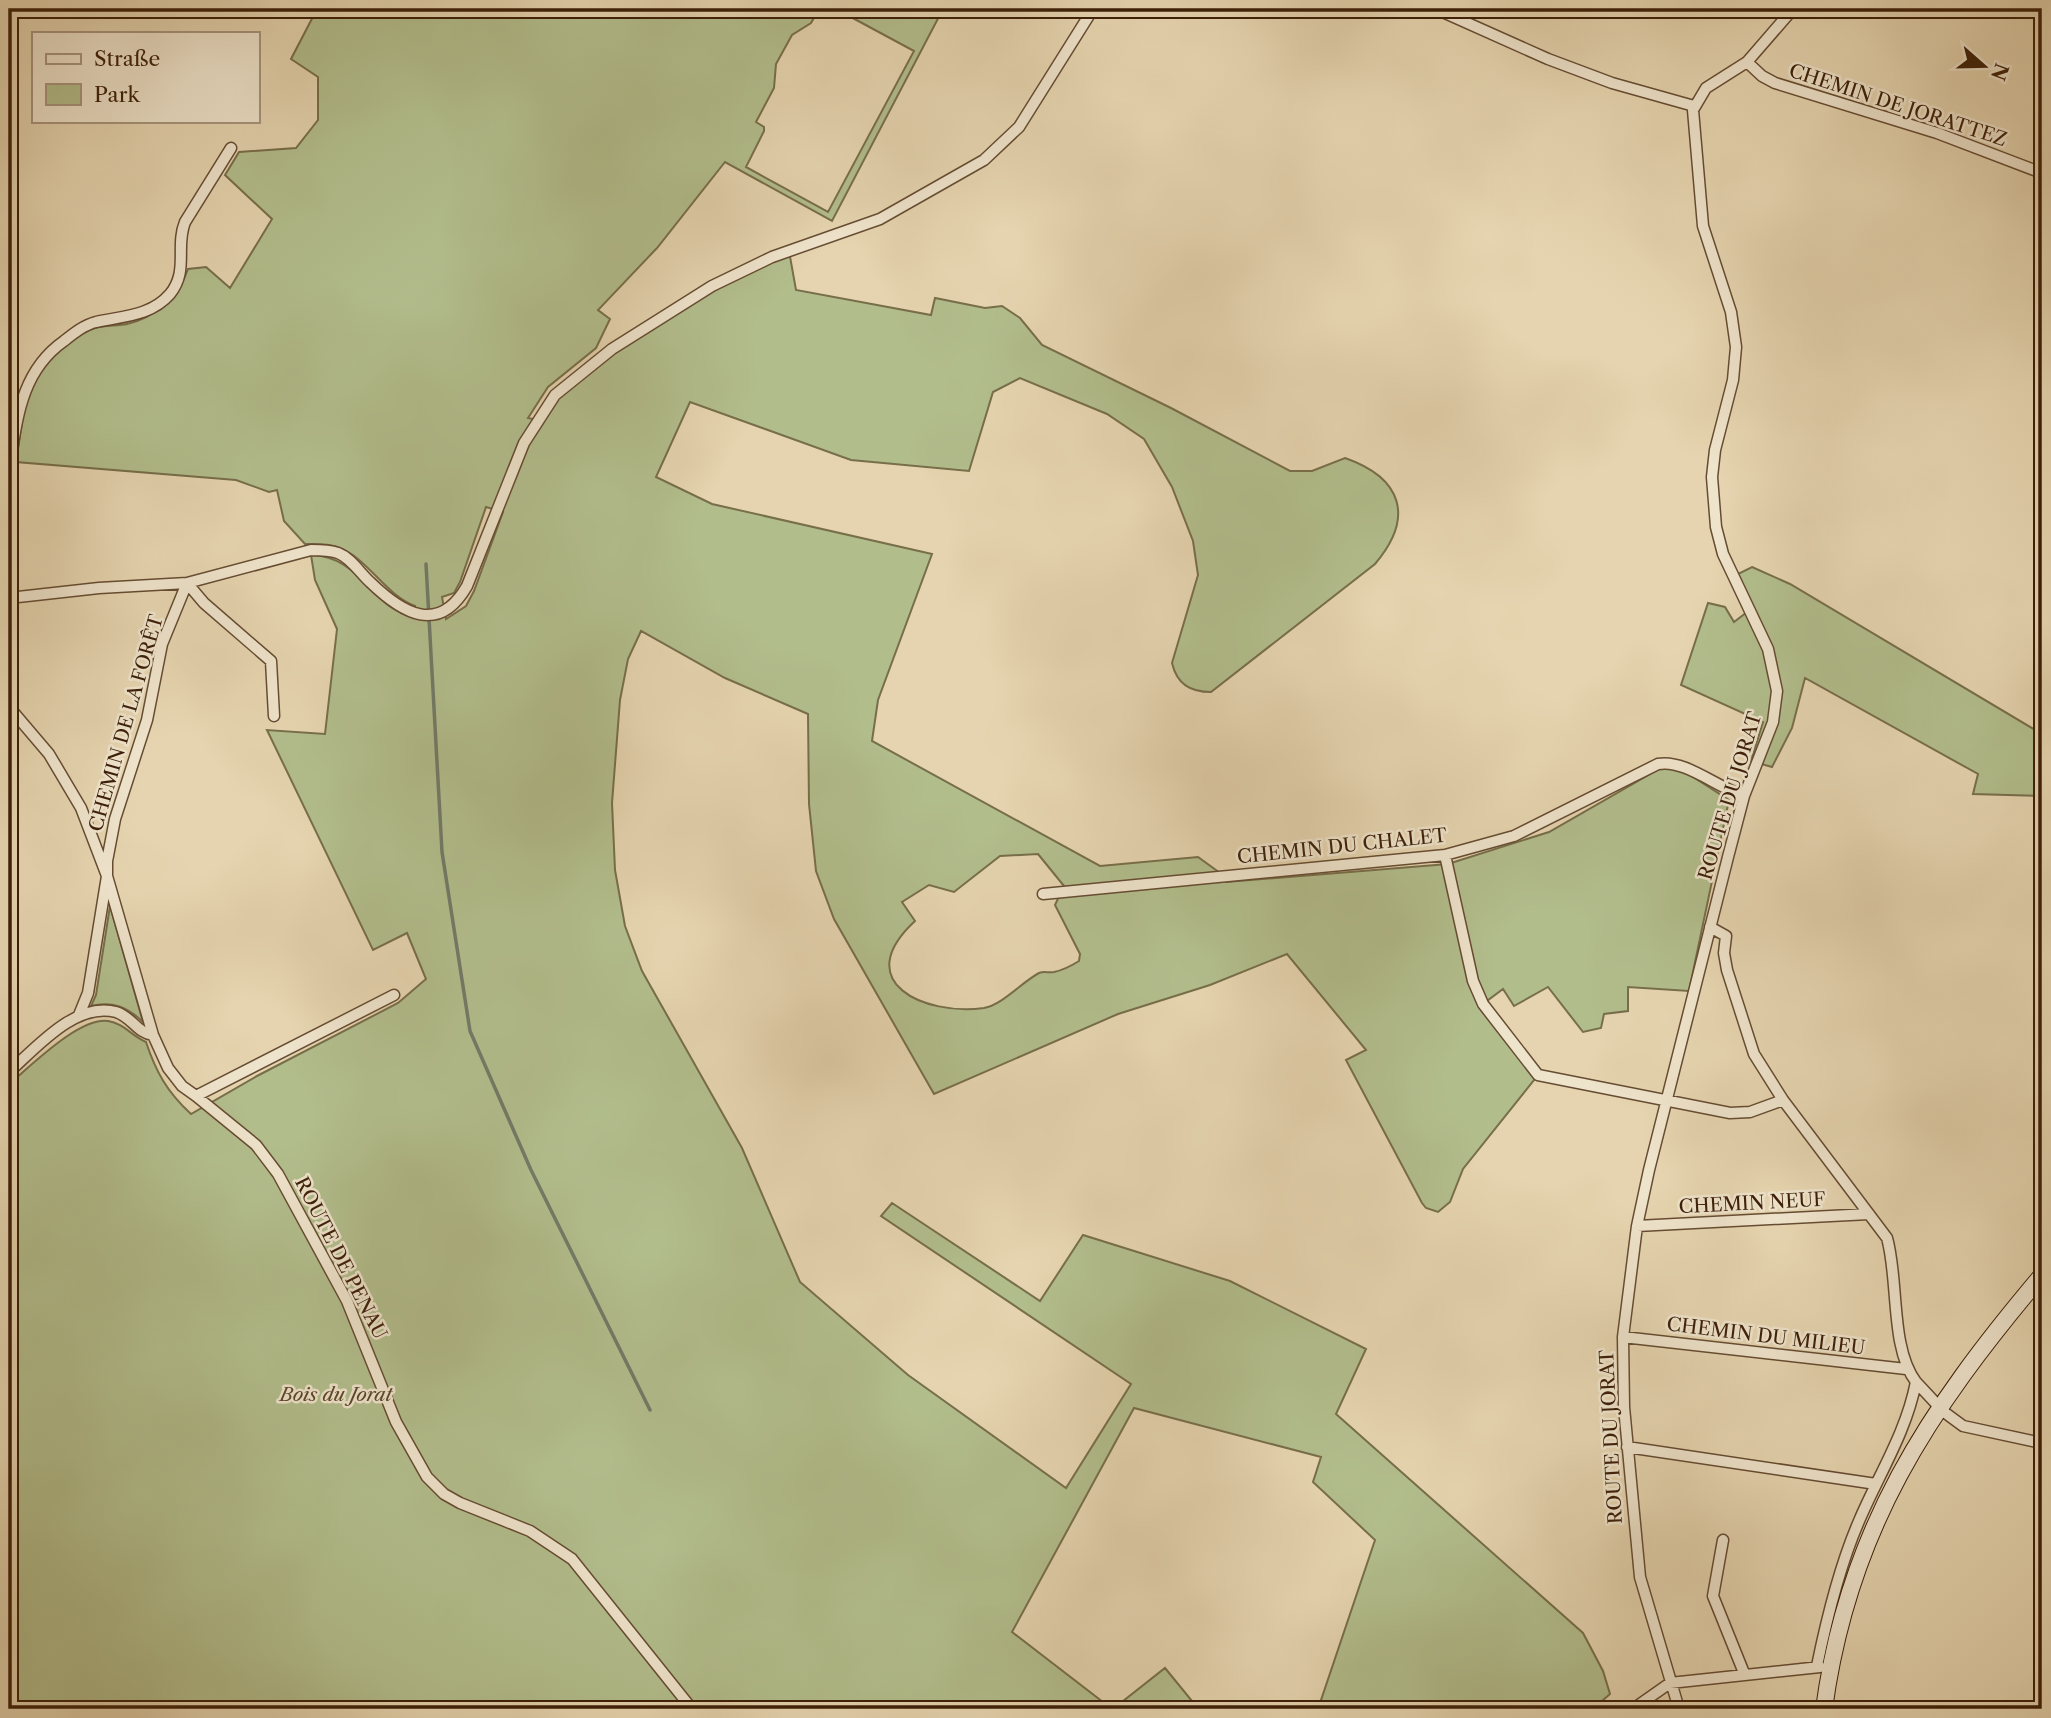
<svg xmlns="http://www.w3.org/2000/svg" width="2051" height="1718" font-family="'Libre Caslon Text',serif">
	<rect width="100%" height="100%" fill="#e5d4af"/>
	<filter id="stains"><feTurbulence type="fractalNoise" baseFrequency=".00286" numOctaves="4"/><feColorMatrix values="0 0 0 0 .2 0 0 0 0 .09 0 0 0 0 .02 0 0 0 .5 -.17"/></filter>
	<radialGradient id="worn" r=".72"><stop offset=".6" stop-color="#630" stop-opacity="0"/><stop offset="1" stop-color="#630" stop-opacity=".3"/></radialGradient>
	<!-- green -->
	<path fill="#b2bd8c" stroke="#776e4a" stroke-width="2" fill-rule="evenodd" d="M 317,9 L 819,9 L 811,23 L 792,35 L 776,64 L 774,88 L 756,122 L 764,127 L 764,131 L 746,167 L 828,212 L 914,51 L 836,9 L 943,9 L 832,221 L 725,162 L 657,248 L 598,310 L 610,319 L 596,348 L 548,387 L 528,418 L 538,420 L 555,395 L 663,315 L 789,251 L 796,290 L 931,315 L 935,298 L 985,308 L 1002,306 L 1020,318 L 1042,345 L 1171,408 L 1290,471 L 1312,471 L 1345,458 C 1402,478 1415,517 1375,564 L 1211,692 C 1190,692 1177,684 1172,663 L 1198,575 L 1193,541 L 1172,487 L 1144,439 L 1107,414 L 1020,378 L 993,392 L 969,471 L 851,460 L 690,402 L 656,477 L 712,504 L 932,554 L 878,700 L 872,741 L 1100,866 L 1198,857 L 1220,873 L 1226,882 L 1448,864 L 1549,832 L 1659,769 L 1679,768 L 1729,800 L 1689,991 L 1628,987 L 1628,1011 L 1604,1014 L 1601,1028 L 1583,1032 L 1548,987 L 1514,1006 L 1503,989 L 1483,1004 L 1538,1075 L 1463,1169 L 1450,1202 L 1438,1212 L 1426,1208 L 1422,1203 L 1346,1060 L 1366,1050 L 1287,954 L 1210,985 L 1118,1014 L 934,1094 L 834,919 L 816,871 L 809,804 L 808,714 L 725,678 L 641,631 L 628,659 L 620,700 L 612,803 L 615,870 L 625,926 L 642,971 L 742,1148 L 800,1282 L 908,1375 L 1066,1488 L 1131,1384 L 881,1216 L 892,1203 L 1040,1301 L 1083,1235 L 1230,1281 L 1366,1349 L 1336,1414 L 1583,1633 L 1603,1671 L 1610,1694 L 1593,1709 L 1318,1709 L 1375,1540 L 1313,1482 L 1321,1457 L 1134,1408 L 1012,1632 L 1112,1709 L 9,1709 L 9,1084 C 31,1066 79,1017 108,1021 C 123,1023 132,1036 146,1042 C 156,1072 167,1092 191,1114 L 257,1076 L 398,1003 L 426,979 L 407,933 L 373,950 L 267,730 L 325,734 L 337,629 L 315,580 L 311,555 C 362,556 370,609 415,617 L 415,606 C 384,594 366,556 337,547 C 327,543 315,544 305,544 L 284,521 L 277,490 L 269,492 L 236,480 L 16,462 C 21,432 23,389 43,365 C 54,351 79,333 95,328 C 105,325 117,326 127,324 C 155,318 179,296 188,269 L 206,267 L 230,288 L 272,219 L 225,175 L 239,152 L 296,148 L 318,120 L 318,77 L 291,59 ZM 486,507 L 503,512 L 474,591 L 466,606 L 446,619 L 442,597 L 454,593 L 460,582 ZM 1038,854 L 1064,886 L 1055,905 L 1080,954 L 1079,961 C 1071,966 1064,970 1054,972 C 1048,973 1044,971 1039,973 C 1022,982 1002,1005 984,1008 C 924,1016 849,982 915,921 L 902,902 L 929,885 L 954,892 L 1000,856 Z
		M 1752,567 L 1790,584 L 2042,734 L 2042,796 L 1973,794 L 1978,774 L 1805,678 L 1792,728 L 1772,767 L 1751,761 L 1763,722 L 1681,685 L 1708,603 L 1725,607 L 1734,622 L 1751,609 L 1738,574 Z
		M 110,906 L 143,1022 C 127,1007 113,1001 91,1006 L 96,995 Z
		M 1165,1668 L 1192,1701 L 1179,1709 L 1113,1709 Z"/>
	<g fill="none" stroke-linecap="round" stroke-linejoin="round">
		<!-- stream -->
		<path stroke="#727b67" stroke-width="3.5" d="M 426,564 L 442,852 L 470,1031 L 531,1170 L 650,1410"/>
		<defs>
			<path id="street" d="M 1436,9 L 1548,59 L 1612,83 L 1694,106
				M 1747,62 L 1762,76 L 1775,83 L 1937,133 L 2042,173
				M 9,470 C 17,420 20,372 64,341 C 74,333 84,325 96,322 C 123,316 151,316 170,294 C 189,271 175,246 185,222 L 231,148
				M 187,583 L 204,603 L 271,661 L 274,716
				M 9,598 L 99,588 L 187,583 L 311,550 C 320,550 329,550 338,553 C 351,558 360,573 370,582 C 403,614 439,635 467,586 L 524,443 L 555,395 L 612,349 L 712,286 L 772,257 L 880,219 L 984,160 L 1019,127 L 1093,9
				M 9,707 L 49,754 L 81,808 L 107,876 L 153,1035 L 168,1068 L 182,1086 L 196,1096 L 394,995
				M 1445,855 L 1473,981 L 1483,1004 L 1538,1075 L 1730,1113 L 1750,1112 L 1783,1100
				M 1043,894 L 1445,855 L 1514,836 L 1658,764 C 1685,759 1716,787 1744,796
				M 1710,927 L 1726,936 L 1724,953 L 1727,970 L 1754,1054 L 1783,1100 L 1887,1238 C 1899,1280 1890,1348 1916,1382 C 1906,1433 1879,1474 1859,1521 C 1839,1567 1827,1617 1817,1666
				M 79,1015 L 88,993 L 107,876 L 107,861 L 115,819 L 147,720 L 162,644 L 187,583
				M 9,1072 C 36,1048 76,1001 116,1012 C 132,1017 137,1033 153,1035
				M 196,1096 L 256,1145 L 278,1174 L 347,1301 L 396,1422 L 427,1477 L 444,1494 L 460,1503 L 530,1531 L 572,1559 L 692,1709
				M 1637,1226 L 1869,1214
				M 1623,1337 L 1906,1369
				M 1916,1382 L 1944,1412 L 1963,1426 L 2042,1443
				M 1627,1447 L 1876,1484
				M 1723,1540 L 1713,1596 L 1744,1673
				M 1633,1709 L 1670,1683 L 1820,1667
				M 1679,1709 L 1640,1577 L 1624,1407 L 1623,1337 L 1637,1226 L 1649,1170 L 1728,857 L 1744,796 L 1773,722 L 1777,691 L 1768,649 L 1723,554 L 1716,527 L 1712,477 L 1715,450 L 1733,380 L 1736,347 L 1731,312 L 1703,226 L 1693,110 L 1706,88 L 1747,62 L 1793,9"/>
			<path id="secondary" d="M 1824,1709 C 1848,1530 1928,1410 2042,1275"/>
		</defs>
		<!-- street casing -->
		<use href="#street" stroke="#664c32" stroke-width="13"/>
		<!-- secondary casing -->
		<use href="#secondary" stroke="#3c1f08" stroke-width="18"/>
		<!-- street -->
		<use href="#street" stroke="#eee3cb" stroke-width="10"/>
		<!-- secondary -->
		<use href="#secondary" stroke="#eee3cb" stroke-width="16"/>
	</g>
	<g text-anchor="middle" dominant-baseline="central" stroke-width="5" stroke-linejoin="round" paint-order="stroke">
		<!-- street labels -->
		<g font-size="19" fill="#3c1f08" stroke="#eee3cb">
			<text transform="translate(1898 105) rotate(18)">CHEMIN DE JORATTEZ</text>
			<text transform="translate(126 723) rotate(-74)">CHEMIN DE LA FORÊT</text>
			<text transform="translate(1730 796) rotate(-73)">ROUTE DU JORAT</text>
			<text transform="translate(1342 846) rotate(-6)">CHEMIN DU CHALET</text>
			<text transform="translate(1752 1203) rotate(-3)">CHEMIN NEUF</text>
			<text transform="translate(341 1258) rotate(63)">ROUTE DE PENAU</text>
			<text transform="translate(1766 1336) rotate(7)">CHEMIN DU MILIEU</text>
			<text transform="translate(1611 1437) rotate(-93)">ROUTE DU JORAT</text>
		</g>
		<!-- park labels -->
		<g font-size="19" font-style="italic" fill="#5a4629" stroke="#eee3cb">
			<text x="336" y="1394">Bois du Jorat</text>
		</g>
	</g>
	<!-- margin -->
	<rect width="2051" height="1718" fill="none" stroke="#e5d4af" stroke-width="35"/>
	<rect x="10" y="10" width="2030" height="1697" fill="none" stroke="#3c1f08" stroke-width="3.5"/>
	<rect x="18" y="18" width="2016" height="1683" fill="none" stroke="#3c1f08" stroke-width="2"/>
	<!-- legend -->
	<rect x="32" y="32" width="228" height="91" fill="#eee3cb" stroke="#a7957d" stroke-width="2"/>
	<rect x="46" y="54" width="35" height="10" fill="#eee3cb" stroke="#a7957d" stroke-width="2"/>
	<text x="94" y="66" font-size="21" fill="#3c1f08">Straße</text>
	<rect x="46" y="84" width="35" height="21" fill="#b2bd8c" stroke="#a7957d" stroke-width="2"/>
	<text x="94" y="102" font-size="21" fill="#3c1f08">Park</text>
	<!-- north arrow -->
	<g transform="translate(1984 66) rotate(110)" stroke="#eee3cb" stroke-width="5" paint-order="stroke">
	<path d="M0-5L12 26L0 18L-12 26Z" fill="#3c1f08"/>
	<text y="-10" font-size="19" font-weight="bold" text-anchor="middle" fill="#3c1f08">N</text>
	</g>
	<rect width="100%" height="100%" filter="url(#stains)"/>
	<rect width="100%" height="100%" fill="url(#worn)"/>
</svg>
